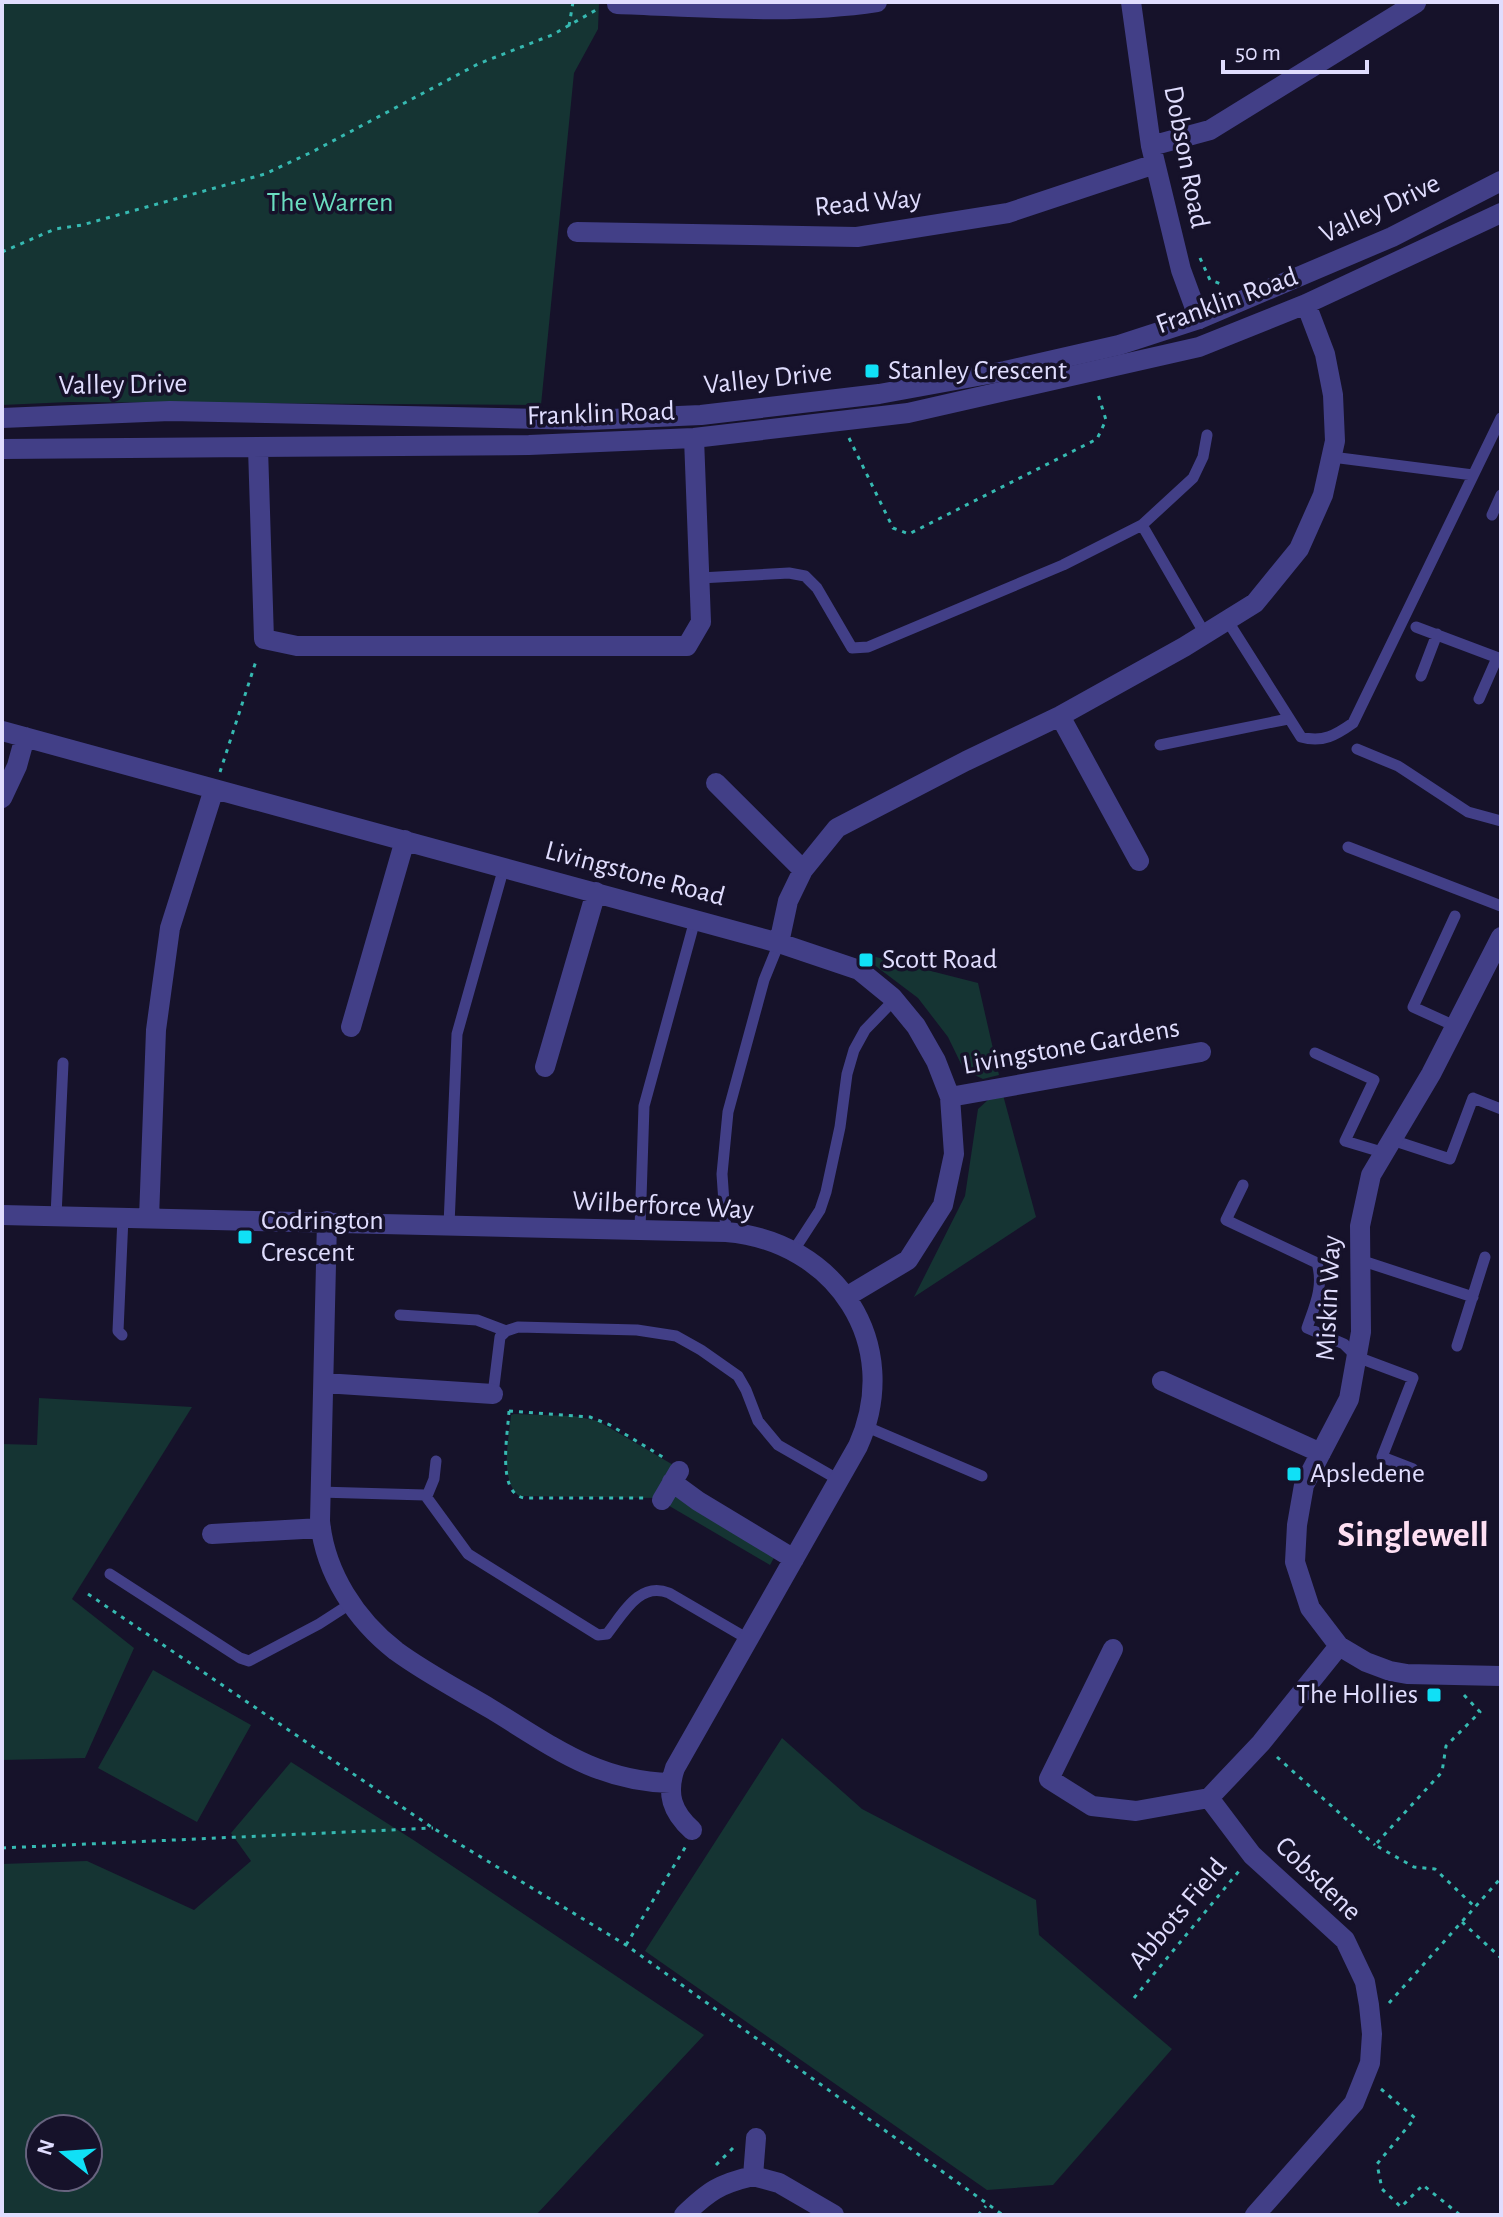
<svg xmlns="http://www.w3.org/2000/svg" width="1503" height="2217" font-family="'Alegreya Sans',sans-serif">
	<rect width="100%" height="100%" fill="#16122a"/>
	<!-- green -->
	<path fill="#153433" fill-rule="evenodd" d="M 2,2 L 599,2 L 598,29 L 574,73 L 541,405 L 69,402 L 2,405 Z
		M 872,956 L 978,983 L 999,1075 L 983,1079 L 964,1070 L 948,1037 L 918,998 L 869,961 Z
		M 1003,1095 L 1036,1217 L 914,1297 L 965,1196 L 978,1109 L 988,1100 Z
		M 39,1398 L 192,1407 L 72,1599 L 134,1648 L 85,1758 L 2,1760 L 2,1444 L 37,1445 Z
		M 514,1414 L 574,1416 L 598,1421 L 675,1466 L 657,1498 L 519,1496 C 499,1479 509,1439 511,1415 Z
		M 675,1496 L 776,1554 L 770,1565 L 666,1504 Z
		M 153,1670 L 251,1725 L 197,1822 L 98,1768 Z
		M 782,1738 L 862,1809 L 1036,1900 L 1039,1935 L 1172,2049 L 1053,2185 L 987,2190 L 645,1951 Z
		M 291,1762 L 415,1841 L 704,2035 L 536,2215 L 2,2215 L 2,1864 L 87,1861 L 194,1910 L 251,1861 L 231,1833 ZM 40,2129 L 88,2129 L 88,2177 L 40,2177 Z"/>
	<g fill="none" stroke-linecap="round" stroke-linejoin="round">
		<!-- path -->
		<path stroke="#36b9b1" stroke-width="3" stroke-dasharray="4 6" stroke-linecap="butt" d="M 569,26 L 573,2
			M 2,252 L 55,229 L 82,225 L 265,174 L 312,152 L 478,64 L 552,35 L 596,10 L 596,7
			M 1200,258 L 1210,280 L 1224,285
			M 849,438 L 893,528 L 909,534 L 1097,439 L 1106,420 L 1097,391
			M 220,772 L 257,658
			M 509,1411 C 508,1433 496,1493 524,1498 L 644,1498
			M 509,1411 L 590,1417 L 610,1425 L 666,1459
			M 88,1594 L 433,1828 L 626,1945 L 1003,2215
			M 1464,1695 L 1480,1712 L 1446,1746 L 1442,1772 L 1375,1845 L 1414,1867 L 1435,1869 L 1476,1908
			M 1277,1757 L 1375,1845
			M 2,1848 L 433,1828
			M 1462,1922 L 1501,1958
			M 626,1945 L 686,1846
			M 1134,1998 L 1239,1871
			M 1389,2003 L 1501,1878
			M 1381,2089 L 1415,2118 L 1377,2164 L 1382,2189 L 1401,2207 L 1423,2185 L 1460,2215
			M 716,2165 L 736,2145
			M 978,2215 L 986,2206"/>
		<!-- service -->
		<path stroke="#423f87" stroke-width="11" d="M 1332,457 L 1473,475
			M 1492,515 L 1501,495
			M 1142,525 L 1205,634
			M 700,578 L 789,573 L 805,576 L 817,588 L 852,648 L 868,647 L 1063,565 L 1142,525 L 1193,478 L 1203,457 L 1207,435
			M 1227,620 L 1301,737 C 1323,743 1336,735 1353,723 L 1501,418
			M 1416,627 L 1501,659
			M 1421,676 L 1437,634
			M 1479,699 L 1497,658
			M 1160,745 L 1288,719
			M 1357,749 L 1398,766 L 1468,812 L 1501,821
			M 1348,847 L 1501,906
			M 1455,916 L 1413,1007 L 1457,1027
			M 1315,1053 L 1374,1080 L 1345,1141 L 1385,1153
			M 1392,1140 L 1450,1159 L 1473,1098 L 1501,1109
			M 1243,1185 L 1226,1220 L 1317,1263 C 1324,1286 1315,1305 1307,1328 L 1344,1344 L 1357,1357 L 1413,1378 L 1382,1457 L 1413,1469
			M 56,1216 L 63,1063
			M 449,1225 L 457,1034 L 504,867
			M 640,1229 L 644,1106 L 695,920
			M 726,1232 L 722,1174 L 728,1112 L 764,980 L 779,943
			M 794,1250 L 820,1210 L 826,1192 L 840,1127 L 847,1074 L 854,1050 L 865,1030 L 894,1000
			M 1360,1260 L 1473,1297
			M 400,1315 L 477,1320 L 506,1331
			M 122,1335 L 118,1331 L 123,1217
			M 1457,1346 L 1485,1257
			M 493,1394 L 500,1337 L 506,1331 L 518,1327 L 637,1330 L 676,1336 L 701,1350 L 738,1376 L 746,1390 L 758,1421 L 778,1445 L 839,1480
			M 867,1427 L 982,1476
			M 319,1492 L 425,1495 L 468,1554 L 598,1635 L 607,1634 C 623,1614 639,1581 669,1593 L 748,1639
			M 427,1496 L 434,1479 L 436,1461
			M 110,1574 L 240,1658 L 249,1661 L 319,1624 L 350,1604"/>
		<!-- minor -->
		<path stroke="#423f87" stroke-width="20" d="M 1131,2 L 1151,146 L 1181,270 L 1199,319
			M 617,4 C 703,7 791,15 877,2
			M 1151,146 L 1210,130 L 1416,3
			M 577,232 L 857,237 L 1008,213 L 1155,164
			M 258,448 L 264,639 L 297,646 L 687,646 L 701,622 L 694,438
			M 2,449 L 529,445 L 694,438 L 908,413 L 1199,347 L 1306,304 L 1501,213
			M 1060,716 L 1139,861
			M 2,731 L 779,943 L 859,970 L 892,997 L 916,1026 L 936,1061 L 950,1097 L 954,1154 L 943,1205 L 908,1260 L 846,1297
			M 716,783 L 803,870
			M 2,798 L 17,766 L 25,737
			M 1501,937 L 1431,1074 L 1371,1175 L 1360,1226 L 1361,1332 L 1349,1399 L 1304,1485 L 1297,1525 L 1295,1562 L 1310,1608 L 1339,1646 L 1366,1662 L 1390,1671 L 1407,1674 L 1501,1676
			M 779,943 L 788,901 L 803,870 L 837,828 L 966,761 L 1060,716 L 1184,647 L 1255,603 L 1299,549 L 1323,495 L 1335,441 L 1333,395 L 1325,354 L 1306,304
			M 351,1027 L 405,840
			M 545,1067 L 596,892
			M 950,1097 L 1201,1052
			M 2,1215 L 726,1232 C 836,1241 904,1344 858,1446 L 675,1768 C 666,1794 672,1812 692,1830
			M 149,1218 L 156,1030 L 170,928 L 214,789
			M 327,1221 L 320,1521 C 325,1573 356,1620 396,1651 C 426,1673 459,1690 491,1709 C 552,1746 596,1781 670,1783
			M 1162,1381 L 1321,1453
			M 324,1383 L 493,1394
			M 672,1482 L 698,1501 L 794,1559
			M 662,1500 L 679,1471
			M 212,1534 L 321,1528
			M 1113,1649 L 1049,1779 L 1092,1806 L 1136,1811 L 1209,1798 L 1261,1743 L 1339,1646
			M 1209,1798 L 1252,1855 L 1345,1940 L 1365,1982 L 1369,2005 L 1372,2034 L 1370,2063 L 1354,2103 L 1255,2215
			M 753,2176 L 779,2183 L 834,2215
			M 684,2215 C 709,2191 719,2184 753,2176 L 756,2138"/>
		<!-- tertiary -->
		<path stroke="#423f87" stroke-width="20" d="M 2,418 L 170,411 L 588,420 L 701,415 L 879,394 L 1005,371 L 1119,345 L 1199,319 L 1392,237 L 1501,181"/>
	</g>
	<!-- markers -->
	<g fill="#10e0f6" stroke="#16122a" stroke-width="3">
		<rect x="864" y="363" width="16" height="16" rx="4"/>
		<rect x="858" y="952" width="16" height="16" rx="4"/>
		<rect x="237" y="1229" width="16" height="16" rx="4"/>
		<rect x="1286" y="1466" width="16" height="16" rx="4"/>
		<rect x="1426" y="1687" width="16" height="16" rx="4"/>
	</g>
	<g text-anchor="middle" dominant-baseline="central" stroke-width="7" stroke-linejoin="round" paint-order="stroke">
		<!-- street labels -->
		<g font-size="28" fill="#e0ddfe" stroke="#16122a">
			<text transform="translate(1186 157) rotate(79)">Dobson Road</text>
			<text transform="translate(868 203) rotate(-5)">Read Way</text>
			<text transform="translate(1380 209) rotate(-25)">Valley Drive</text>
			<text transform="translate(1227 301) rotate(-20)">Franklin Road</text>
			<text transform="translate(768 379) rotate(-6)">Valley Drive</text>
			<text transform="translate(123 385) rotate(-1)">Valley Drive</text>
			<text transform="translate(601 414) rotate(-2)">Franklin Road</text>
			<text transform="translate(635 874) rotate(15)">Livingstone Road</text>
			<text transform="translate(1071 1047) rotate(-10)">Livingstone Gardens</text>
			<text transform="translate(663 1206) rotate(3)">Wilberforce Way</text>
			<text transform="translate(1329 1298) rotate(-87)">Miskin Way</text>
			<text transform="translate(1318 1879) rotate(44)">Cobsdene</text>
			<text transform="translate(1178 1914) rotate(-50)">Abbots Field</text>
		</g>
		<!-- park labels -->
		<g font-size="28" fill="#6addc0" stroke="#16122a">
			<text x="330" y="203">The Warren</text>
		</g>
		<!-- poi labels -->
		<g font-size="28" fill="#e0ddfe" stroke="#16122a" text-anchor="start">
			<text x="888" y="371">Stanley Crescent</text>
			<text x="882" y="960">Scott Road</text>
			<text x="261" y="1221">Codrington<tspan x="261" dy="32">Crescent</tspan></text>
			<text x="1310" y="1474">Apsledene</text>
			<text x="1418" y="1695" text-anchor="end">The Hollies</text>
		</g>
		<!-- district labels -->
		<g font-size="36" font-weight="bold" fill="#fedff3" stroke="#16122a">
			<text x="1413" y="1535">Singlewell</text>
		</g>
	</g>
	<!-- border -->
	<rect width="1503" height="2217" fill="none" stroke="#e0ddfe" stroke-width="8"/>
	<!-- north arrow -->
	<g transform="translate(64 2153) rotate(287)"><circle r="38" fill="#16122a" stroke="#67637f" stroke-width="2"/>
	<path d="M0-6L14 30L0 20L-14 30Z" fill="#10e0f6"/>
	<text y="-12" font-size="22" font-weight="bold" text-anchor="middle" fill="#e0ddfe">N</text>
	</g>
	<!-- scale -->
	<path d="M1223 60v12h144v-12" fill="none" stroke="#e0ddfe" stroke-width="4"/>
	<text x="1235" y="60" font-size="24" fill="#e0ddfe" stroke="#16122a" stroke-width="6" paint-order="stroke">50 m</text>
</svg>
